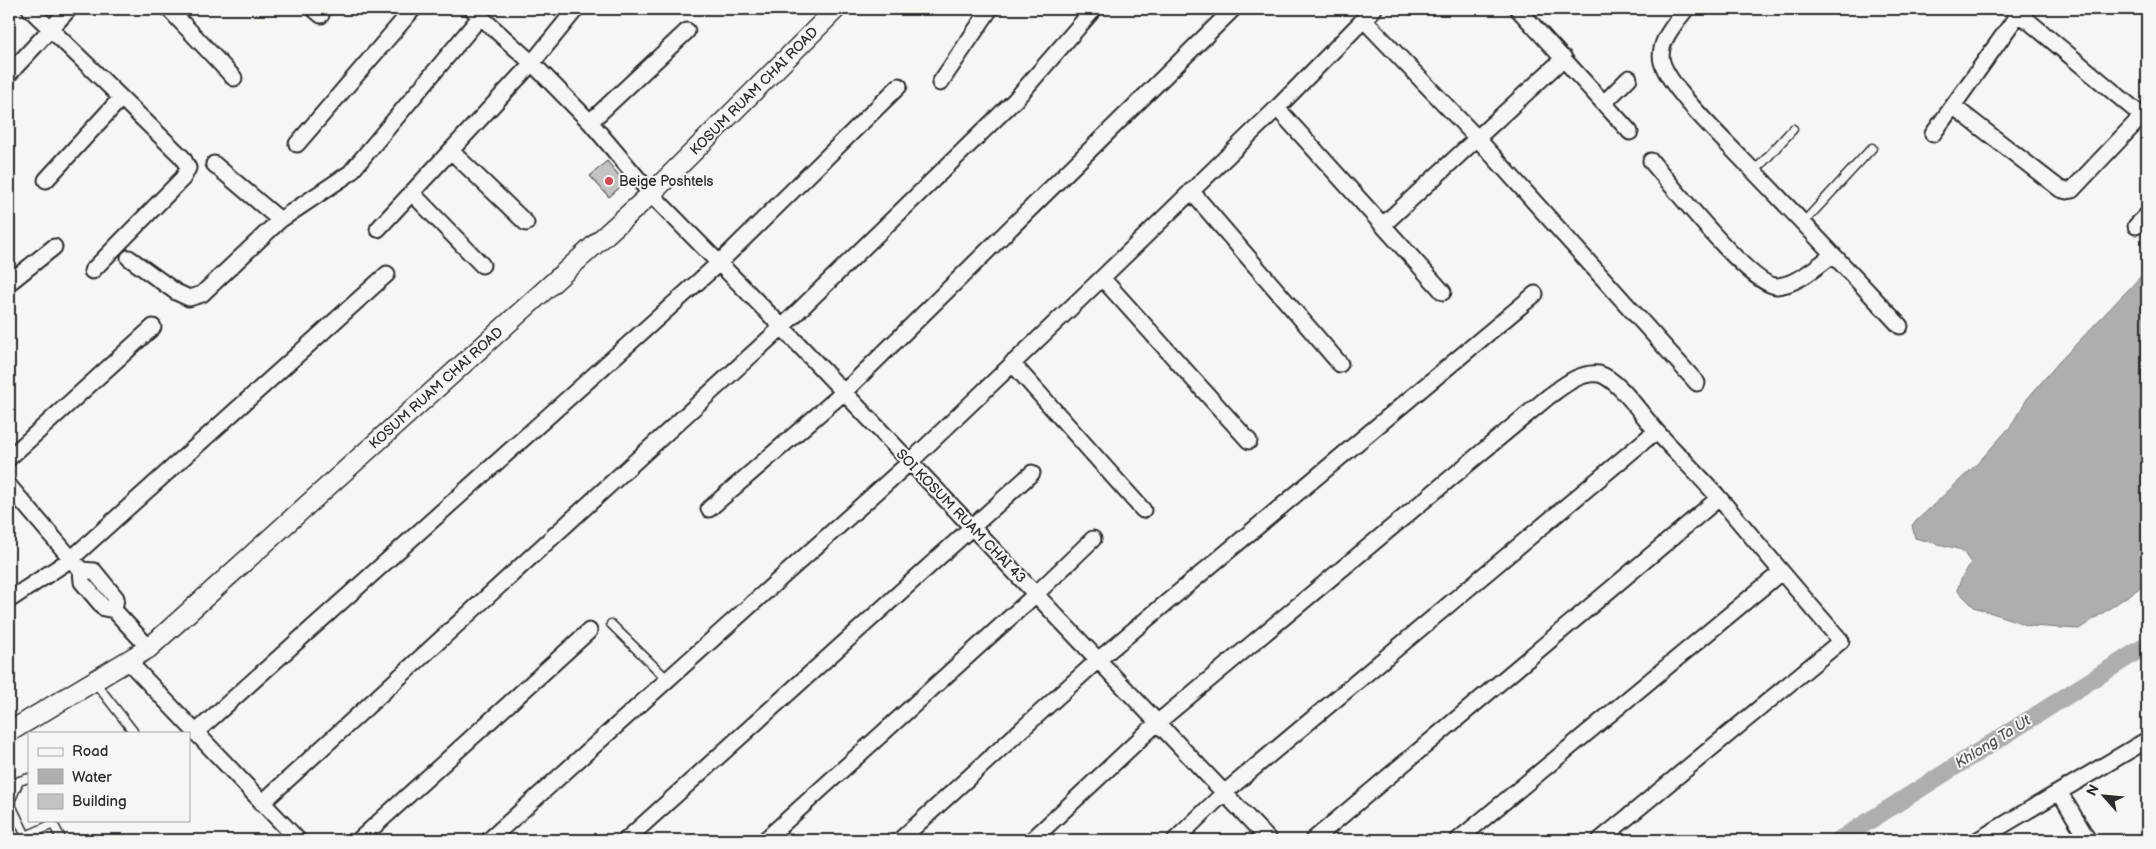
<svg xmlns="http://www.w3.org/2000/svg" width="2156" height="849" font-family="'Balsamiq Sans',sans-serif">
	<rect width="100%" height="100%" fill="#f6f6f2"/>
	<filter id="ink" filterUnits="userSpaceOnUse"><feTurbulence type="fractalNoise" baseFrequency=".02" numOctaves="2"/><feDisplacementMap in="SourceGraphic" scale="10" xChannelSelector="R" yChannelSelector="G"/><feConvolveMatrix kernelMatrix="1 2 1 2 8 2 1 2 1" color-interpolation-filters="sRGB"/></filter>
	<g filter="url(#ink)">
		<!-- water -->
		<path fill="#aeaeab" stroke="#7a7a78" d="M 2147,270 L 2147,583 L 2079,629 L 2030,626 L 1974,607 L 1957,590 L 1962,577 L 1971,563 L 1962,550 L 1915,538 L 1912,525 L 1976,465 L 2010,427 L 2027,399 L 2059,362 Z"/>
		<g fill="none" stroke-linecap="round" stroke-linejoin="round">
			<!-- canal -->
			<path stroke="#aeaeab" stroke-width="18" d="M 1839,840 L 2147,645"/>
		</g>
		<!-- building -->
		<path fill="#c3c3c0" stroke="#2b2b2b" d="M 607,161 L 625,183 L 609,197 L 590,176 Z"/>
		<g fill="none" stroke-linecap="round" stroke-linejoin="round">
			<defs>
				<path id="service" d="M 1754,172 L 1793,129
					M 1803,223 L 1872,148
					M 611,624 L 668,680
					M 94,681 L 133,731
					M 10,803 L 26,836 L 53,824 L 62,840
					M 9,804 L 19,781 L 29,778"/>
				<path id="minor" d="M 30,9 L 183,158 L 188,168 L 183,178 L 92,271
					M 169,9 L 234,78
					M 314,9 L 321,15
					M 472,9 L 532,63 L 590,122 L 651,194 L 782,327 L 1269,840
					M 1518,9 L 1630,132
					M 1686,9 C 1675,24 1657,43 1662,62 C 1669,87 1720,136 1739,156 C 1793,212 1847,269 1900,326
					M 2014,9 L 2147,120
					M 1364,20 L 1477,138 L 1697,383
					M 9,74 L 69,9
					M 940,83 L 990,9
					M 1604,103 L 1629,78
					M 1953,106 L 2060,189 L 2067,191 L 2072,190 L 2142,116
					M 1277,108 L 1443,292
					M 590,122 L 687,31
					M 1933,134 L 2022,9
					M 297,144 L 413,9
					M 451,151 L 526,223
					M 1651,161 C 1671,184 1751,287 1777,286 C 1797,285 1817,266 1833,255
					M 214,164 L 280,220
					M 46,180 L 121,98
					M 1191,191 L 1340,364
					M 412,193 L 482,265
					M 1383,225 L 1564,58
					M 2136,226 L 2147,215
					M 378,229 L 532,63 L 576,9
					M 129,258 L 176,292 L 189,298 L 202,294 L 280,220 L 350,173 L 481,16
					M 1102,278 L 1249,441
					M 9,283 L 54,247
					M 1012,363 L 1143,510
					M 9,458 L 153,327
					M 9,486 L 81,570 L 82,582 L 104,608 L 114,610 L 149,648
					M 709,509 L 843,393 L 1233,9
					M 81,570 L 94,571 L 116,598 L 114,610
					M 9,600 L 71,559 L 387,274
					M 127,660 L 298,840
					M 195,733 L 719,263 L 899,86
					M 2060,793 L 2088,840
					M 262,803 L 782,327 L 1015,100 L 1094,9
					M 359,840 L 589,631
					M 489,840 L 910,462 L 1102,278 L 1277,108 L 1374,9
					M 626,840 L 1032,473
					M 765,840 L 1036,594 L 1093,539
					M 900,840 L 1098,660 L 1535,294
					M 1032,840 L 1157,723 L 1548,397 C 1562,387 1580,371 1599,374 C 1619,379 1643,417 1657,432 C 1678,455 1700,476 1720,499 C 1760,546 1800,594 1841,641 L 1600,840
					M 1175,840 L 1224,793 L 1656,431
					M 1313,840 L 1719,498
					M 1458,840 L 1781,572
					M 1978,840 L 2147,740"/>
				<path id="tertiary" d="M 9,732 L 149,648 L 651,194 L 836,9"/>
			</defs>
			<!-- service casing -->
			<use href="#service" stroke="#2b2b2b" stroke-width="11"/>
			<!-- minor casing -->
			<use href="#minor" stroke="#2b2b2b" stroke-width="19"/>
			<!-- tertiary casing -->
			<use href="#tertiary" stroke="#2b2b2b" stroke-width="22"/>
			<!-- service -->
			<use href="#service" stroke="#f6f6f2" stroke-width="8"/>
			<!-- minor -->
			<use href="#minor" stroke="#f6f6f2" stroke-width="15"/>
			<!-- tertiary -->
			<use href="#tertiary" stroke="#f6f6f2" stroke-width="19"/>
		</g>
	</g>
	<!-- markers -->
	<circle fill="#d1495b" stroke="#f6f6f2" stroke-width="2" cx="609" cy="181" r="5"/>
	<g text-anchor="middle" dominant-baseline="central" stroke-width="4" stroke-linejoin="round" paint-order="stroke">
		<!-- street labels -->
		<g font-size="14" fill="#2b2b2b" stroke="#f6f6f2">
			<text transform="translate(754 91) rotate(-45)">KOSUM RUAM CHAI ROAD</text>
			<text transform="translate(436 388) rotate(-42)">KOSUM RUAM CHAI ROAD</text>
			<text transform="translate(961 516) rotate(46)">SOI KOSUM RUAM CHAI 43</text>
		</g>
		<!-- poi labels -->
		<g font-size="14" fill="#2b2b2b" stroke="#f6f6f2" text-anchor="start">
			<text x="619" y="181">Beige Poshtels</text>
		</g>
		<!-- water labels -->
		<g font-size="15" font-style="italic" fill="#525251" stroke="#f6f6f2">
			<text transform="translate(1993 742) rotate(-32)">Khlong Ta Ut</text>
		</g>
	</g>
	<!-- margin -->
	<rect width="2156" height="849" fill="none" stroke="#f6f6f2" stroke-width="30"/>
	<rect x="15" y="15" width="2126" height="819" fill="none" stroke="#2b2b2b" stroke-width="2" filter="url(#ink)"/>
	<!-- legend -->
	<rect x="28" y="732" width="162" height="90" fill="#f6f6f2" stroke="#a5a5a2"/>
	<rect x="38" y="748" width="25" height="8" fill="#f6f6f2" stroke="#a5a5a2"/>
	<text x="72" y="756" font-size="15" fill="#2b2b2b">Road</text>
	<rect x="38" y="769" width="25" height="15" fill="#aeaeab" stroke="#a5a5a2"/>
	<text x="72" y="782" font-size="15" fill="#2b2b2b">Water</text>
	<rect x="38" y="794" width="25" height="15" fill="#c3c3c0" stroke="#a5a5a2"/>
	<text x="72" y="806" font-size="15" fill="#2b2b2b">Building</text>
	<!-- north arrow -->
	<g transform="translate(2104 796) rotate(297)" stroke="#f6f6f2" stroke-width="4" paint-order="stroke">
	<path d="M0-4L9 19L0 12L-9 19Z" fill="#2b2b2b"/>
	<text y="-8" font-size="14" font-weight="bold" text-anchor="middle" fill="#2b2b2b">N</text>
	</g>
</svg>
